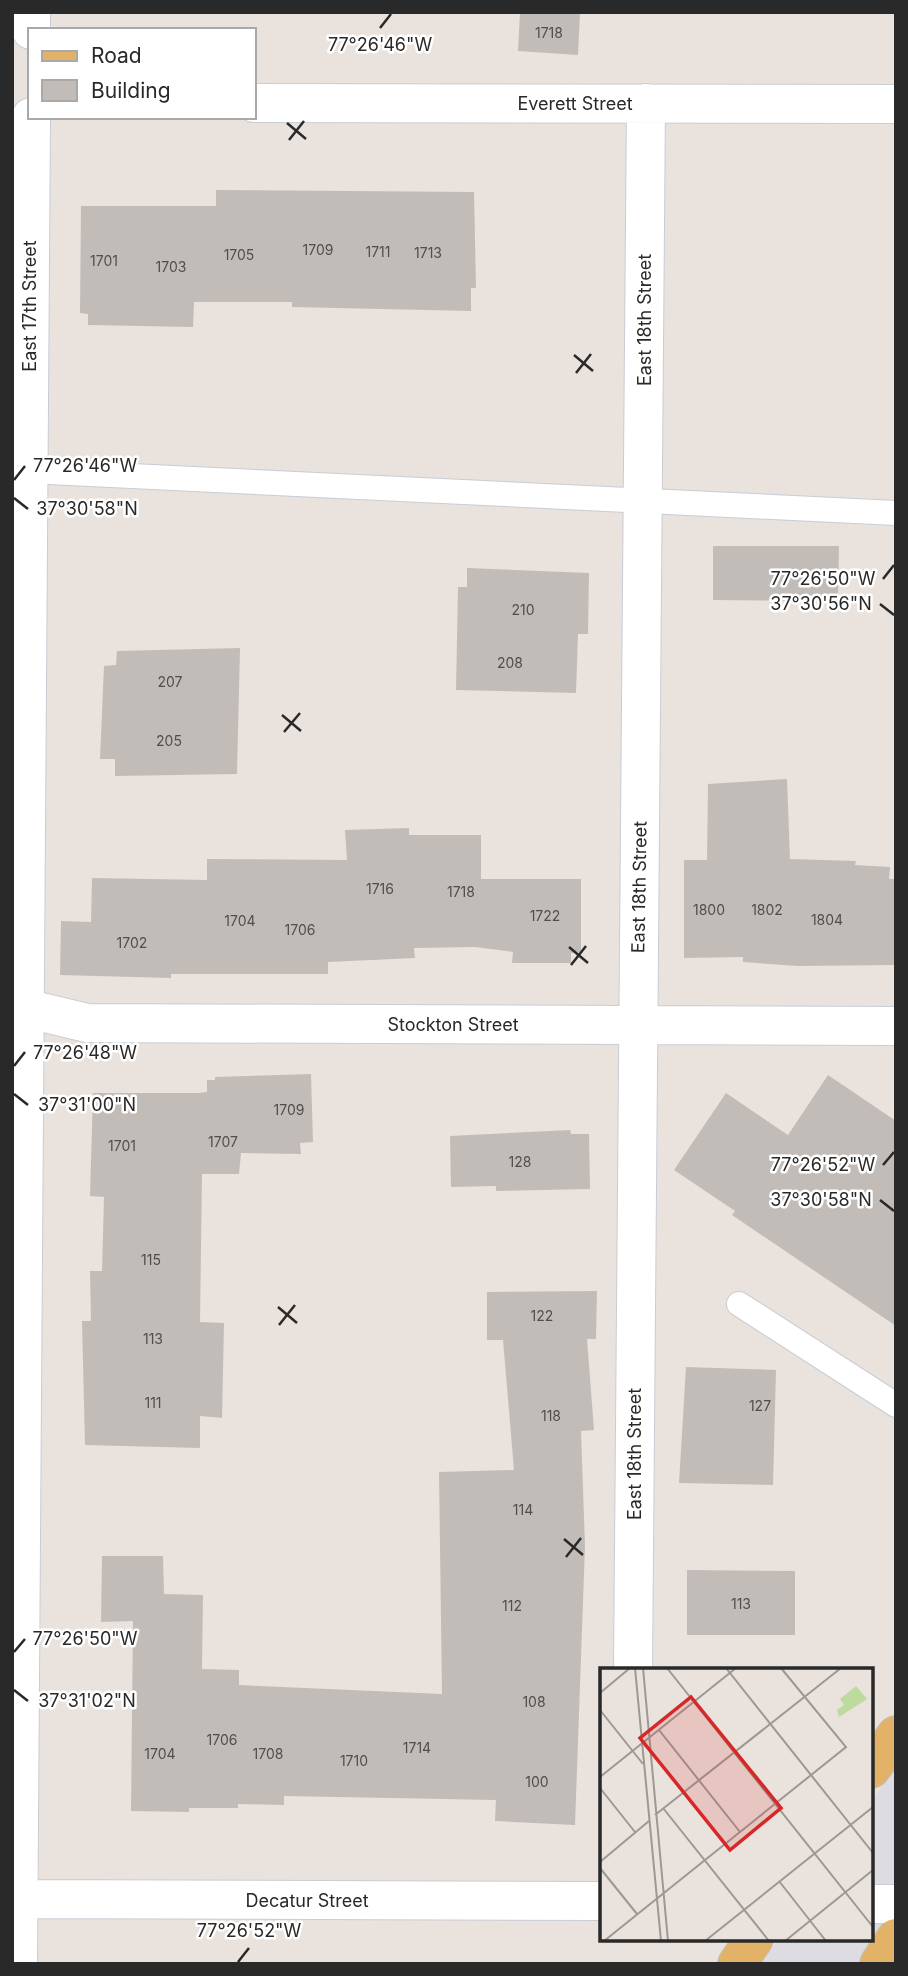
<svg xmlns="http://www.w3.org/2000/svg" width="908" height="1976" font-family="Inter,sans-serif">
	<rect width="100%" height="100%" fill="#eae2dc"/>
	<!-- industrial -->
	<path fill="#dddce3" d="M 896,1766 L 896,1964 L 762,1964 L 779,1939 L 871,1939 L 871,1802 Z"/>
	<!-- building -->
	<path fill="#c2bcb9" d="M 520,12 L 580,12 L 578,55 L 518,51 Z
		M 216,190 L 474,192 L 476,288 L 471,288 L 471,311 L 292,307 L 292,302 L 194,302 L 193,327 L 88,325 L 88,314 L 80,313 L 81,206 L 216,206 Z
		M 713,546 L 839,546 L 838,601 L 713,600 Z
		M 467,568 L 589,573 L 588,634 L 578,634 L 576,693 L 456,690 L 458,587 L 467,587 Z
		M 240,648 L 237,774 L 115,776 L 115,759 L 100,759 L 104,666 L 116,665 L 117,651 Z
		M 787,779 L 790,859 L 856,861 L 855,865 L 890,867 L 889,879 L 896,879 L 896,965 L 798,966 L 743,962 L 743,957 L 684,958 L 684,860 L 707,860 L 708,784 Z
		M 409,828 L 409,835 L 481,835 L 481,879 L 581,879 L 581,952 L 571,953 L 571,963 L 512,963 L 513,952 L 475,947 L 414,948 L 415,958 L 328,962 L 328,974 L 171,974 L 171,978 L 60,975 L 61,921 L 91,922 L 92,878 L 207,880 L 207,859 L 347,860 L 345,830 Z
		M 311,1074 L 313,1142 L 300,1143 L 301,1154 L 241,1153 L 239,1174 L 202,1174 L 200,1322 L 224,1323 L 222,1418 L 200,1416 L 200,1448 L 85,1445 L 82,1321 L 91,1321 L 90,1271 L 102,1271 L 104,1197 L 90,1196 L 93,1093 L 199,1093 L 207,1092 L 207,1080 L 215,1080 L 215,1077 Z
		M 828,1075 L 896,1121 L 896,1326 L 732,1215 L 735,1211 L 674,1170 L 726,1093 L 788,1135 Z
		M 570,1130 L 571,1134 L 589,1134 L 590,1189 L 496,1191 L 496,1186 L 451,1187 L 450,1136 Z
		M 597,1291 L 596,1339 L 587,1339 L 594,1430 L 581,1431 L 585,1546 L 575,1825 L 495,1821 L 496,1800 L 284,1796 L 284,1805 L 238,1804 L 238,1808 L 189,1808 L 189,1812 L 131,1811 L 133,1621 L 101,1622 L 102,1556 L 163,1556 L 164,1594 L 203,1595 L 202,1669 L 239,1670 L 239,1685 L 442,1694 L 439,1472 L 514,1470 L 503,1340 L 487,1340 L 487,1292 Z
		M 686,1367 L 776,1370 L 773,1485 L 679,1483 Z
		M 687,1570 L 795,1571 L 795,1635 L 687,1635 Z"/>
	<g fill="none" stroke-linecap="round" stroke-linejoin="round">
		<defs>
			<path id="service" d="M 28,471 L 896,513
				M 739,1304 L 896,1405"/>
			<path id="minor" d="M 31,30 L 31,12
				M 254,103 L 896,104
				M 12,1005 L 87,1023 L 896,1026
				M 633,1670 L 646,103
				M 12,1899 L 602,1901
				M 871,1904 L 896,1904
				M 18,1964 L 31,117"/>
			<path id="primary" d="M 871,1769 L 896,1735
				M 737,1964 L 754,1939
				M 879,1964 L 896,1938"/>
		</defs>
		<!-- service casing -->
		<use href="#service" stroke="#c8cdd6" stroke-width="26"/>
		<!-- minor casing -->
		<use href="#minor" stroke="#c8cdd6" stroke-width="40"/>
		<!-- primary casing -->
		<use href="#primary" stroke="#c3c3c3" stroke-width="40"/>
		<!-- service -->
		<use href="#service" stroke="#fff" stroke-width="24"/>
		<!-- minor -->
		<use href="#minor" stroke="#fff" stroke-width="38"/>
		<!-- primary -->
		<use href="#primary" stroke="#e2b269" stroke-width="38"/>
	</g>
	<!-- ticks -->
	<path fill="none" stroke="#292929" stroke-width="2.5" d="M 380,28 L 391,14M 287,123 L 306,139M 289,140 L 304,121M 574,355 L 593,371M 576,373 L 591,354M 14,480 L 25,466M 14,498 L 28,509M 883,579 L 894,565M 880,604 L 894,615M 282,715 L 301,731M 284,732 L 300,713M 569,947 L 588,963M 571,965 L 586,946M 14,1066 L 25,1052M 14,1094 L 28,1105M 883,1165 L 894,1152M 880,1200 L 894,1211M 278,1307 L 297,1323M 279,1325 L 295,1305M 564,1539 L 583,1555M 566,1557 L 581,1538M 14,1652 L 25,1639M 14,1690 L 28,1701M 238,1962 L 249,1948"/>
	<g text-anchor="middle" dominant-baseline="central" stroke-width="5" stroke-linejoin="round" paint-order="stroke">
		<!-- number labels -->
		<g font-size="14" fill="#4f4e4d">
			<text x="549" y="32">1718</text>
			<text x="318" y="249">1709</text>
			<text x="378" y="251">1711</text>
			<text x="428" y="252">1713</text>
			<text x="239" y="254">1705</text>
			<text x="104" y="260">1701</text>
			<text x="171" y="266">1703</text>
			<text x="523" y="609">210</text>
			<text x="510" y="662">208</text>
			<text x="170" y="681">207</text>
			<text x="169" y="740">205</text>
			<text x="380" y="888">1716</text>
			<text x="461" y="891">1718</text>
			<text x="709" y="909">1800</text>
			<text x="767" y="909">1802</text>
			<text x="545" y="915">1722</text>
			<text x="827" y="919">1804</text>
			<text x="240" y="920">1704</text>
			<text x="300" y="929">1706</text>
			<text x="132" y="942">1702</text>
			<text x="289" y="1109">1709</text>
			<text x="223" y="1141">1707</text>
			<text x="122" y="1145">1701</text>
			<text x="520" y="1161">128</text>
			<text x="151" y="1259">115</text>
			<text x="542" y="1315">122</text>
			<text x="153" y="1338">113</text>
			<text x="153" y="1402">111</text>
			<text x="760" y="1405">127</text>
			<text x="551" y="1415">118</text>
			<text x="523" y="1509">114</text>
			<text x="741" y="1603">113</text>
			<text x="512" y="1605">112</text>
			<text x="534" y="1701">108</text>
			<text x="222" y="1739">1706</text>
			<text x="417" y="1747">1714</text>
			<text x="160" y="1753">1704</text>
			<text x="268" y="1753">1708</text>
			<text x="354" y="1760">1710</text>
			<text x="537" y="1781">100</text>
		</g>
		<!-- street labels -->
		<g font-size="18" fill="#292929" stroke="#fff">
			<text x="575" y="103">Everett Street</text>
			<text transform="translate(29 306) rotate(-90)">East 17th Street</text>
			<text transform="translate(644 320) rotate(-90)">East 18th Street</text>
			<text transform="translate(639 887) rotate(-89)">East 18th Street</text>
			<text x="453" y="1024">Stockton Street</text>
			<text transform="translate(634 1454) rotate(-90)">East 18th Street</text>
			<text x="307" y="1900">Decatur Street</text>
		</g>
	</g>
	<!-- overview -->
	<g transform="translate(600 1668)">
		<rect width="273" height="273" fill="#eae2dc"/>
		<path d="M 256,18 L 267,31 L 239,49 L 237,42 L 244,37 L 240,31 Z" fill="#bddb9e"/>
		<path fill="none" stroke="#9d9894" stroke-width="2" d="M 35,0 L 61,273M 43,0 L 68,273M 67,0 L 273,259M 126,0 L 273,185M 0,25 L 30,0M 0,42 L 43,96M 59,62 L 140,164M 0,109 L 136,0M 0,120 L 35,164M 63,140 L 169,273M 55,147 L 241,0M 0,194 L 49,153M 0,200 L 37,246M 179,213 L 226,273M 4,273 L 246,79 L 181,0M 105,273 L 273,139M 185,273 L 273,202"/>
		<path fill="#d62828" fill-opacity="0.15" stroke="#d62828" stroke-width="3.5" d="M 91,29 L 181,140 L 130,182 L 40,70 Z"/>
		<rect width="273" height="273" fill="none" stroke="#292929" stroke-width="3.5"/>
	</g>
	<g font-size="18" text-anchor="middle" fill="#292929" stroke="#fff" stroke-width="5" stroke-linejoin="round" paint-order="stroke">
		<text x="380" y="51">77°26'46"W</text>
		<text x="85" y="472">77°26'46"W</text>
		<text x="87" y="515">37°30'58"N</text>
		<text x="823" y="585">77°26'50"W</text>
		<text x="821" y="610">37°30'56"N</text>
		<text x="85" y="1059">77°26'48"W</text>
		<text x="87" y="1111">37°31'00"N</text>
		<text x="823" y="1171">77°26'52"W</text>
		<text x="821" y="1206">37°30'58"N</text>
		<text x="85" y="1645">77°26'50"W</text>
		<text x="87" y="1707">37°31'02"N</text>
		<text x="249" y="1937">77°26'52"W</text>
	</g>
	<!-- border -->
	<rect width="908" height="1976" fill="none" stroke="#292929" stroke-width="28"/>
	<!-- legend -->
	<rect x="28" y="28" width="228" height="91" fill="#ffffff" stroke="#a9a9a9" stroke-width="2"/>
	<rect x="42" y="51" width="35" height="10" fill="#e2b269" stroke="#a9a9a9" stroke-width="2"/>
	<text x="91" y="63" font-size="21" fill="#292929">Road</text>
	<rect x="42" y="80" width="35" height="21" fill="#c2bcb9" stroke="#a9a9a9" stroke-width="2"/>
	<text x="91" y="98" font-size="21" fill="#292929">Building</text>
</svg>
